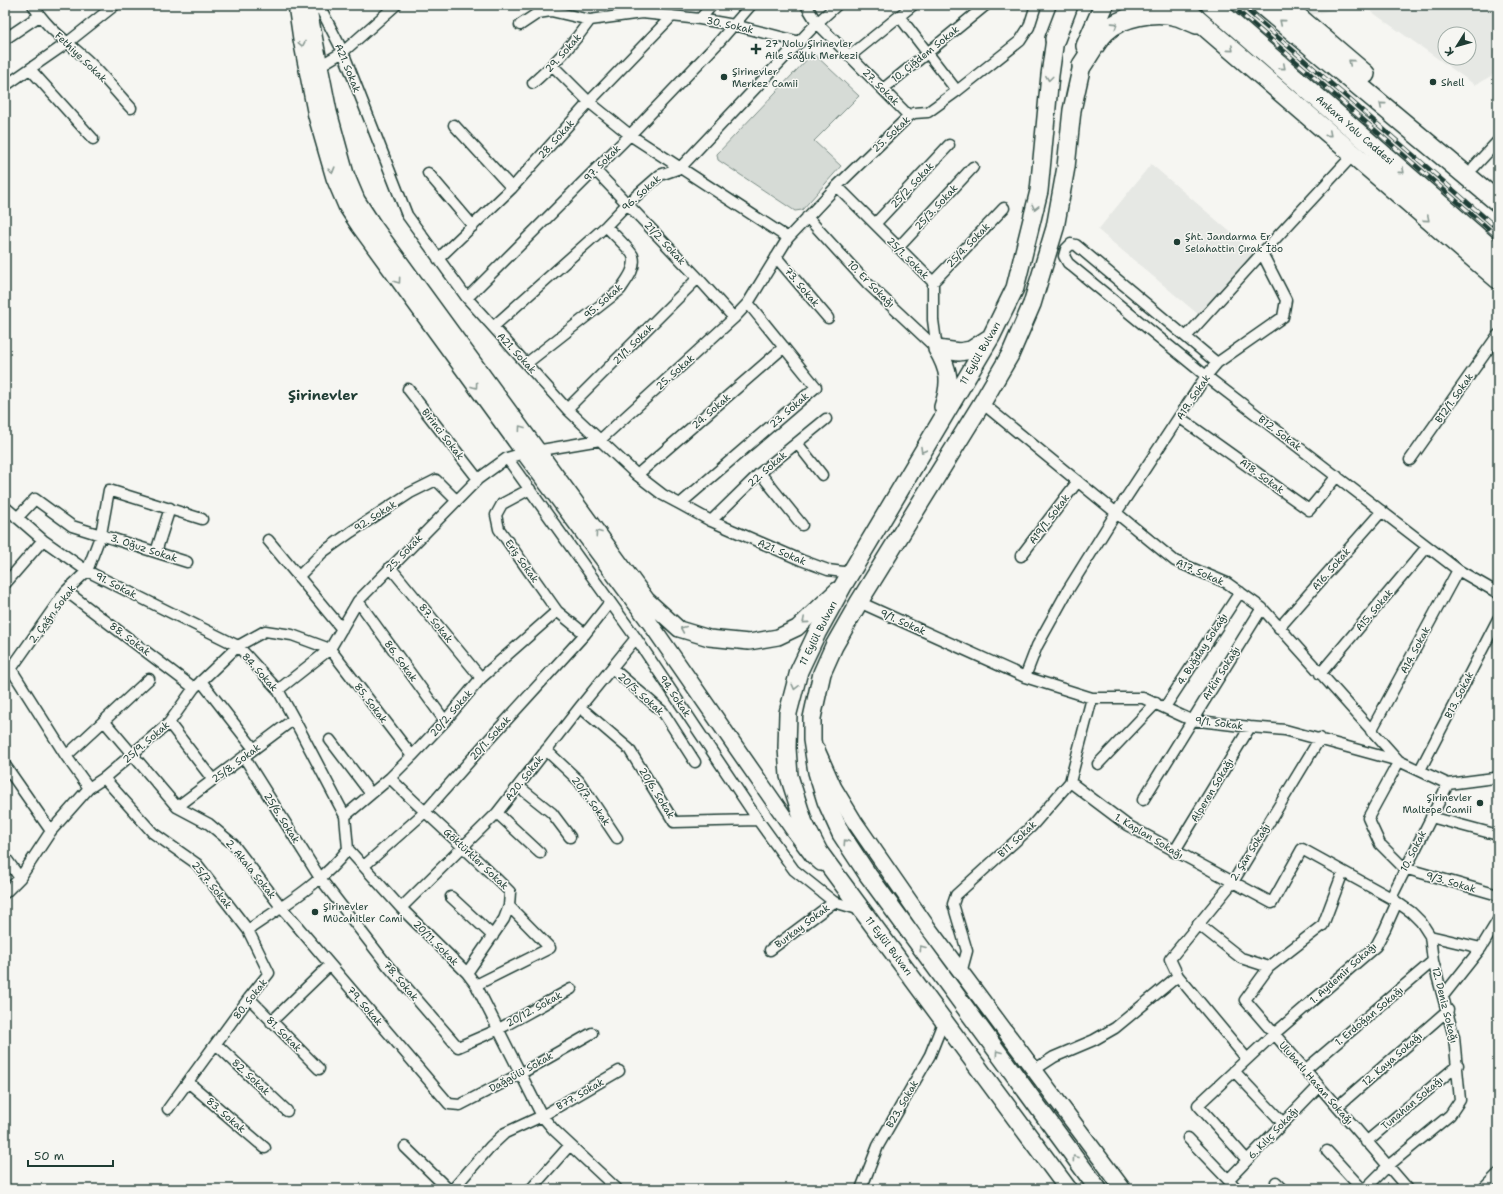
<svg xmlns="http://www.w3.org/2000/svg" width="1503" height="1194" font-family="'Shantell Sans',sans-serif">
	<rect width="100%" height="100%" fill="#f6f6f2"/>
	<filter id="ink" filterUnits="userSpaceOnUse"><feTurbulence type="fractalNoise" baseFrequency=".025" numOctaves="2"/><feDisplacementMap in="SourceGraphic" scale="8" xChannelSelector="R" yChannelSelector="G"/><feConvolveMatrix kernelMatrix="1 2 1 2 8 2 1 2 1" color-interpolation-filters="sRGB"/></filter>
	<g filter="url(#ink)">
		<!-- built -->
		<path fill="#e6e8e4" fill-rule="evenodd" d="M 1293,5 L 1352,5 L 1307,16 Z
			M 1362,5 L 1498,5 L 1498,72 L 1475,85 ZM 1445,34 L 1469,34 L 1469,58 L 1445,58 Z
			M 1151,164 L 1256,254 L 1199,315 L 1098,230 Z"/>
		<!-- green -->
		<path fill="#d6dbd6" stroke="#7a8c85" d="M 813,53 L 859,96 L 814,141 L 841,166 L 802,210 L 795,211 L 718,160 L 717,154 Z"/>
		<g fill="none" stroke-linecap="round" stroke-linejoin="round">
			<defs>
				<path id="street" d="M 33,5 C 46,28 68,42 87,60 C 103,75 116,92 131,108
					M 314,5 L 322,11 L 343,52 L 407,215 L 467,298 L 567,409 L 637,475 L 663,495 L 680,504 L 711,521 L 801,560 L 828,570 L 851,573
					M 806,5 L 817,23 L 909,116
					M 899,16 L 957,91
					M 700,19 L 712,5
					M 520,25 L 538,13 L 551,11 L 590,20 L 642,13 L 700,19 L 734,25 L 800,42
					M 5,39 L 39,16
					M 850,56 L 913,5
					M 553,66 L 589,102 L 630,135 L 788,238
					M 316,68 L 343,52 L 396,5
					M 30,69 L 93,139
					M 533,83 C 555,64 573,44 590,20
					M 5,86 L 67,43 L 115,5
					M 883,89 L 986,5
					M 454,125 L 512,188
					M 1474,167 L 1498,141
					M 595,170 L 698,278 L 734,318
					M 428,173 L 473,226
					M 837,186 L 933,282 L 933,320 L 937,349
					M 807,217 L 867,283 L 937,349
					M 875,224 L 949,145
					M 898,248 L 973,167
					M 776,257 L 828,318
					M 438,259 L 512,188 L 589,102 L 672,16
					M 933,282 L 1004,208
					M 467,298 L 630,135 L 718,43 L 751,5
					M 493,327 L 606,226 L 628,203 L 660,175 L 680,168 L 817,23 L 837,5
					M 1186,337 L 1262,253
					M 527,363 L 620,290 C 626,281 637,268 633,256 C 631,250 611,232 606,226
					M 1217,363 L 1076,245 L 1071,244 L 1066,249 L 1064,256 L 1068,263 L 1206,376 L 1458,570 L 1498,593
					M 408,389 L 478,479
					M 982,403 L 1175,561 L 1227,583 L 1262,608 L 1399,761 L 1368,818 L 1380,844 L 1404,868 L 1498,895
					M 567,409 L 698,278
					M 1179,417 L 1309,510 L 1337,476
					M 797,443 L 822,475
					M 507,458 L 636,638 L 758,820 L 794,870 L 834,902 L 861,910
					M 1410,460 L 1498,335
					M 760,473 L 802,525
					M 637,475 L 784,347
					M 530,489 L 502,504 L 496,515 L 499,529 L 557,611 L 585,634
					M 680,504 L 816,387 L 748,303
					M 5,507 L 43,540 L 87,571 L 238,646 L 278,690 L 294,719 L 345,816 L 348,849
					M 17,518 L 35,499 L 72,526 L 187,562
					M 711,521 L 760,473 L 826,419
					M 268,540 L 342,629
					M 156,552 L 170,508
					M 1021,556 L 1078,481
					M 390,567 L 481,678
					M 298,577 L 323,552 L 351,532 L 410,493 L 436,480 L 456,500
					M 5,584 L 43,540
					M 66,591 L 194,688
					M 358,601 L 445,721
					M 859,602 L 1025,677 L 1092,698 L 1143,698 L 1191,720 L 1250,727 L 1285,730 L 1399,761 L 1448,784 L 1494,778 L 1498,779
					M 1279,628 L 1382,511
					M 330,649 L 412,756
					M 5,665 L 11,669 L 66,756 L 89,788
					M 612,668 L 663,712 L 695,762
					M 11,669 L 66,591 L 87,571 L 101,534 L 109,490 L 202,519
					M 1320,674 L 1427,547
					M 1025,677 L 1037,646 L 1068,590 L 1116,513 L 1206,376 L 1217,363 L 1283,317 L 1286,300 L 1262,253 L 1353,155
					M 201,681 L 254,749
					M 278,690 L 330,649 L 358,601 L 478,479 L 507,458 L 524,453 L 600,440 L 734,318 L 748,303 L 788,238 L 837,186 L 909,116 L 914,113 L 928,112 L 957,91 L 1020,41 L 1029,27 L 1036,5
					M 580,707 L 629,749 L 674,822 L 758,820
					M 1165,707 L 1240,592
					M 104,721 L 177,807 L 209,824 L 233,844 L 281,907 L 449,1104 L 460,1105 L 520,1074 L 592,1033
					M 169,723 L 213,780
					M 1371,731 L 1458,570
					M 330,740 L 371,794
					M 546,750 L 579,781 L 617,838
					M 66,756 L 149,679
					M 244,757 L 320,878 L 388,966 L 458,1047 L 497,1030 L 571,989
					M 1098,764 L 1156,703
					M 5,765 L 51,831
					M 1420,770 L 1498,619
					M 104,778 L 153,833 L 197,864 L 248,930
					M 390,778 C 429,817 471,853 510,892 L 509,906 L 504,919 L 467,973
					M 1070,782 L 1127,825 L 1272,903 L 1302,849 L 1391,898 L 1411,912 L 1421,922 L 1430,936 L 1433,961 L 1454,1037 L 1460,1100 L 1450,1115 L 1388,1166 L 1365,1189
					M 518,786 L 552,813 L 570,837
					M 1143,800 L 1262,608
					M 177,807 L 294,719
					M 497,813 L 540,853
					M 345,816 L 390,778 L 412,756 L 445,721 L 481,678 L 557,611
					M 1431,817 L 1498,835
					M 348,849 L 401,908 L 467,973 L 476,985 L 542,1116 L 554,1130 L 617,1189
					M 1174,852 L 1250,727
					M 5,857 L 20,878
					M 364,866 L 425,812 L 483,746 L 585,634 L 610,602
					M 1343,872 L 1323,925 L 1269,967 L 1245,1000 L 1408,1189
					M 5,893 L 20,878 L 51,831 L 89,788 L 104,778 L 169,723 L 194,688 L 238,646 L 265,631 L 292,635 L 330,649
					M 451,897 L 493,936
					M 1391,898 L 1448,784
					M 401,908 L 497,813 L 580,707 L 636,638
					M 1198,924 L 1241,958 L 1269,967
					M 1430,936 L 1481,948
					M 770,950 L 834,902
					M 961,973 L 967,951 L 953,904 L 956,895 L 1031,827 L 1070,782 L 1092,698
					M 476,985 L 550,948 L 509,906
					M 1443,996 L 1481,948 L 1498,920
					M 249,998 L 319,1069
					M 271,1022 L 330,965
					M 216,1044 L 287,1111
					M 1247,1059 L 1178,976 L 1170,959 L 1233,882 L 1320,738
					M 1034,1070 L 1054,1057 L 1094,1040 L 1115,1028 L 1178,976
					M 1305,1070 L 1433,961
					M 1234,1071 L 1283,1123
					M 188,1082 L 265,1148
					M 1337,1107 L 1448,1010
					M 168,1109 L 249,998 L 269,973 L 248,930 C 283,906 322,883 348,849
					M 1188,1138 L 1237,1189
					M 1366,1142 L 1458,1065
					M 405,1147 L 448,1189
					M 1327,1151 L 1362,1189
					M 1247,1160 L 1198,1105 L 1274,1034 L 1376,946 L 1385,929 L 1397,902
					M 1228,1180 L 1319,1086
					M 1276,1182 L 1283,1189
					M 453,1189 L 490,1147 L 505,1133 L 542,1116 L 619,1071
					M 531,1189 L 570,1145
					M 861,1189 L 878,1146 L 930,1055 L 944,1020
					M 1483,1189 L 1498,1174"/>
				<path id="secondary" d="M 296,5 L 301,39 L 316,116 L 334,178 L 346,206 L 359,226 L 524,453 L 650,623 L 792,828 L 813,856 L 821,863
					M 308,5 L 329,112 L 346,174 L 357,200 L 374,226 L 647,600 L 679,629 L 709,638 L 749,642 L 778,637 L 797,628 L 837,590
					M 817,750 L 834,788 L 854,821 L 926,925 L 1123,1189"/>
				<path id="primary" d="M 1055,39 L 1050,75 L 1039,191 L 1015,288 L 991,337 L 844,584 L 817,633 L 799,671 L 788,713 L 787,748 L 789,776 L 804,823 L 819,852 L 1068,1189
					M 1082,65 L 1072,110 L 1066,167 L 1055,228 L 1032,304 L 1010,355 L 982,403 L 859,602 L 834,646 L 822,673 L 812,718 L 812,740 L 817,772 L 826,801 L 841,834 L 868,875 L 1098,1189
					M 937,349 C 950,371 951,383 943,407
					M 937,349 L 959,352 L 971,350 L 988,339"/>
				<path id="highway" d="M 1180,5 L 1498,279
					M 1211,5 L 1498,255
					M 1262,5 L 1498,202
					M 1284,5 L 1365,74
					M 1055,39 L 1068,5
					M 1086,46 L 1104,5
					M 1082,65 C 1089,55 1096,41 1105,32 C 1121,16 1155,10 1177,16 C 1184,18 1191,22 1197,24"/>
			</defs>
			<!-- street casing -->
			<use href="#street" stroke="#1f3d34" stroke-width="13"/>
			<!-- secondary casing -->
			<use href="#secondary" stroke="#1f3d34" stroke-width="18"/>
			<!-- primary casing -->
			<use href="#primary" stroke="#1f3d34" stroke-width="20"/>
			<!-- highway casing -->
			<use href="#highway" stroke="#1f3d34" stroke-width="22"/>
			<!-- street -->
			<use href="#street" stroke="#f6f6f2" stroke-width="10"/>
			<!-- secondary -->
			<use href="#secondary" stroke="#f6f6f2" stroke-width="15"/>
			<!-- primary -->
			<use href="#primary" stroke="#f6f6f2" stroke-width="17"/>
			<!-- highway -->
			<use href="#highway" stroke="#f6f6f2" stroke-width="19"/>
			<defs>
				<path id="rail" d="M 1231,5 L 1498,237
					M 1241,5 L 1498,229"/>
			</defs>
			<!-- rail casing -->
			<use href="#rail" stroke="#1f3d34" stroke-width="4.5"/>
			<!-- rail -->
			<use href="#rail" stroke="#f6f6f2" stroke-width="3" stroke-dasharray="9" stroke-linecap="butt"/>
		</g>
		<!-- one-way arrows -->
		<defs><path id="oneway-chevron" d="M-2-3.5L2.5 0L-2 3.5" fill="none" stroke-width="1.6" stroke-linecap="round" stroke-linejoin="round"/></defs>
		<g stroke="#8a9a93">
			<use href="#oneway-chevron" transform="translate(1282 22) rotate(-140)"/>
			<use href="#oneway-chevron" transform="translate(1115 25) rotate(-33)"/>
			<use href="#oneway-chevron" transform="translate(302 44) rotate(79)"/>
			<use href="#oneway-chevron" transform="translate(1231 49) rotate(41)"/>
			<use href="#oneway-chevron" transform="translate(1351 62) rotate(-140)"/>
			<use href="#oneway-chevron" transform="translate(1283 67) rotate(41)"/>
			<use href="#oneway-chevron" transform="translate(1049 78) rotate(97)"/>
			<use href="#oneway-chevron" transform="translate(1382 105) rotate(-140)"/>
			<use href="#oneway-chevron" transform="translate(1329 134) rotate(41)"/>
			<use href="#oneway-chevron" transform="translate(332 170) rotate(74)"/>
			<use href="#oneway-chevron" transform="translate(1402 171) rotate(41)"/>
			<use href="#oneway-chevron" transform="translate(1035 207) rotate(104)"/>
			<use href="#oneway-chevron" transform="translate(1427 219) rotate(41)"/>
			<use href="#oneway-chevron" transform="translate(398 281) rotate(54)"/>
			<use href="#oneway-chevron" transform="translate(475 386) rotate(54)"/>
			<use href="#oneway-chevron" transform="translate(521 428) rotate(-126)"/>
			<use href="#oneway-chevron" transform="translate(923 450) rotate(120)"/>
			<use href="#oneway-chevron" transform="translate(598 533) rotate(-126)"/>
			<use href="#oneway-chevron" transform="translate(805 621) rotate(139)"/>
			<use href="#oneway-chevron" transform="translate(683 629) rotate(-157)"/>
			<use href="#oneway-chevron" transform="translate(795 687) rotate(104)"/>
			<use href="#oneway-chevron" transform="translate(846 842) rotate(-124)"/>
			<use href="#oneway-chevron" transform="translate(922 948) rotate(-126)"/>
			<use href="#oneway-chevron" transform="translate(998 1053) rotate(-126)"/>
			<use href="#oneway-chevron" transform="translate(1075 1158) rotate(-126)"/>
		</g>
	</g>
	<!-- markers -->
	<g fill="#1f3d34" stroke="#f6f6f2" stroke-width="1.5">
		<path d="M754 43h4v4h4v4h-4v4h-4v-4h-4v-4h4z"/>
		<circle cx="724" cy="77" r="4"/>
		<circle cx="1433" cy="82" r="4"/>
		<circle cx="1177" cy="242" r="4"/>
		<circle cx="1480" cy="803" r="4"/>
		<circle cx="315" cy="912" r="4"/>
	</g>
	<g text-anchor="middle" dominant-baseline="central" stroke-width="3" stroke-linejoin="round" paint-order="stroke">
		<!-- street labels -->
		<g font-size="10" fill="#1f3d34" stroke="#f6f6f2">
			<text transform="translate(730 25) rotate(12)">30. Sokak</text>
			<text transform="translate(563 53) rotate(-48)">29. Sokak</text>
			<text transform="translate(925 54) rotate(-39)">10. Çiğdem Sokak</text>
			<text transform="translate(81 57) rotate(44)">Fethiye Sokak</text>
			<text transform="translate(348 68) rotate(68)">A21. Sokak</text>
			<text transform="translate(881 87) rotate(45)">27. Sokak</text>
			<text transform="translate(1355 130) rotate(41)">Ankara Yolu Caddesi</text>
			<text transform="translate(891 134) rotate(-43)">25. Sokak</text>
			<text transform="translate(556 139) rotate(-48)">28. Sokak</text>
			<text transform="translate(602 163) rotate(-45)">97. Sokak</text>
			<text transform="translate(912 185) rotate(-47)">25/2. Sokak</text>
			<text transform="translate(641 193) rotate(-42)">96. Sokak</text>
			<text transform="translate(936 207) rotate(-47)">25/3. Sokak</text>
			<text transform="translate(665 243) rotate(47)">21/2. Sokak</text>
			<text transform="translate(968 245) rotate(-46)">25/4. Sokak</text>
			<text transform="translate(908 258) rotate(45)">25/1. Sokak</text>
			<text transform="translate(871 284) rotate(45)">10. Er Sokağı</text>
			<text transform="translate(802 287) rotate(50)">73. Sokak</text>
			<text transform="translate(603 301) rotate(-41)">95. Sokak</text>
			<text transform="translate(633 344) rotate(-45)">21/1. Sokak</text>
			<text transform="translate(517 353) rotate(47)">A21. Sokak</text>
			<text transform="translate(980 353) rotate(-60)">11 Eylül Bulvarı</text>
			<text transform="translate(675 372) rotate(-42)">25. Sokak</text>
			<text transform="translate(1193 397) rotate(-56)">A19. Sokak</text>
			<text transform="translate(1454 398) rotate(-55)">B12/1. Sokak</text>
			<text transform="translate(789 410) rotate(-41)">23. Sokak</text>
			<text transform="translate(711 411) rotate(-41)">24. Sokak</text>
			<text transform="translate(1280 433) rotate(37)">B12. Sokak</text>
			<text transform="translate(443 434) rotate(52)">Birinci Sokak</text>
			<text transform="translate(767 469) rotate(-41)">22. Sokak</text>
			<text transform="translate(1262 476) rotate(36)">A18. Sokak</text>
			<text transform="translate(375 516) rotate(-33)">92. Sokak</text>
			<text transform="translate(1049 519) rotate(-53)">A19/1. Sokak</text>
			<text transform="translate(144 548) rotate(18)">3. Oğuz Sokak</text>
			<text transform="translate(782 552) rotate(23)">A21. Sokak</text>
			<text transform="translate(404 553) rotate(-46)">25. Sokak</text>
			<text transform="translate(522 561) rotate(55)">Eriş Sokak</text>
			<text transform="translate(1331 569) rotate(-49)">A16. Sokak</text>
			<text transform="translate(1200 572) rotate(24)">A17. Sokak</text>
			<text transform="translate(116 585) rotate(27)">91. Sokak</text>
			<text transform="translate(1374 610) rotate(-50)">A15. Sokak</text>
			<text transform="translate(52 614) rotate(-53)">2. Çağrı Sokak</text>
			<text transform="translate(903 622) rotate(24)">9/1. Sokak</text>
			<text transform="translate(436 623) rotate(51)">87. Sokak</text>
			<text transform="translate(818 633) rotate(-63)">11 Eylül Bulvarı</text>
			<text transform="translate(130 639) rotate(37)">88. Sokak</text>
			<text transform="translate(1202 649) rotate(-57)">4. Buğday Sokağı</text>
			<text transform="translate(1415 650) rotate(-62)">A14. Sokak</text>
			<text transform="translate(401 661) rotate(54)">86. Sokak</text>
			<text transform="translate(260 672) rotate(48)">84. Sokak</text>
			<text transform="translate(1221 673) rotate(-58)">Arkin Sokağı</text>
			<text transform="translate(641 694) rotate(42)">20/5. Sokak</text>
			<text transform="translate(1459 695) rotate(-63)">B13. Sokak</text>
			<text transform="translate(675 696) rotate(56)">94. Sokak</text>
			<text transform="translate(371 703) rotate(53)">85. Sokak</text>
			<text transform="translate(451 713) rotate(-49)">20/2. Sokak</text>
			<text transform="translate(1219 723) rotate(7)">9/1. Sokak</text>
			<text transform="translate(490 738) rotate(-48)">20/1. Sokak</text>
			<text transform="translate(146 742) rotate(-41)">25/9. Sokak</text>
			<text transform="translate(236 763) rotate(-37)">25/8. Sokak</text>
			<text transform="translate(524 778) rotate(-52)">A20. Sokak</text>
			<text transform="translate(1212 790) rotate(-59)">Alperen Sokağı</text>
			<text transform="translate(657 793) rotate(58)">20/6. Sokak</text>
			<text transform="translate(591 801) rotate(54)">20/7. Sokak</text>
			<text transform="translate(282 818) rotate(58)">25/6. Sokak</text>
			<text transform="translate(1149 836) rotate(31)">1. Kaplan Sokağı</text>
			<text transform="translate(1017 839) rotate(-43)">B11. Sokak</text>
			<text transform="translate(1413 851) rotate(-63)">10. Sokak</text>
			<text transform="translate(1250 852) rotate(-58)">2. Şan Sokağı</text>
			<text transform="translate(476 859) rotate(43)">Göktürkler Sokak</text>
			<text transform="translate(251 869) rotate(51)">2. Akala Sokak</text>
			<text transform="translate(1451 882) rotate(16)">9/3. Sokak</text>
			<text transform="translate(212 885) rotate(51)">25/7. Sokak</text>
			<text transform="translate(802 926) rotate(-37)">Burkay Sokak</text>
			<text transform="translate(436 943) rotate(45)">20/11. Sokak</text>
			<text transform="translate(889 946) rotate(53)">11 Eylül Bulvarı</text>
			<text transform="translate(1343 973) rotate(-42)">1. Aydemir Sokağı</text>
			<text transform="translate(401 981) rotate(50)">78. Sokak</text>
			<text transform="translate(250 999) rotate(-52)">80. Sokak</text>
			<text transform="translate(1445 1005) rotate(76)">12. Deniz Sokağı</text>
			<text transform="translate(365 1006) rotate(49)">79. Sokak</text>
			<text transform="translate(534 1009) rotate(-29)">20/12. Sokak</text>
			<text transform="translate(1369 1016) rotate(-40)">1. Erdoğan Sokağı</text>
			<text transform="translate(284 1034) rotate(45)">81. Sokak</text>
			<text transform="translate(1392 1059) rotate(-41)">12. Kaya Sokağı</text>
			<text transform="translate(521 1072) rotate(-29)">Dağgülü Sokak</text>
			<text transform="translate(251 1077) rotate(43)">82. Sokak</text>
			<text transform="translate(1316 1083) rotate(49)">Ulubatlı Hasan Sokağı</text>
			<text transform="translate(580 1094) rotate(-30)">B77. Sokak</text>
			<text transform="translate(1412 1103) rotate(-40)">Tunahan Sokağı</text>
			<text transform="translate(902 1104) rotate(-60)">B23. Sokak</text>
			<text transform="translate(226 1115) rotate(41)">83. Sokak</text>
			<text transform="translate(1273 1133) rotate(-46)">6. Kılıç Sokağı</text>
		</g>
		<!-- poi labels -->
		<g font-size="10" fill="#1f3d34" stroke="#f6f6f2" text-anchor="start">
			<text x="765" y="43">27 Nolu Şirinevler<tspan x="765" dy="12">Aile Sağlık Merkezi</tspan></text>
			<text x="732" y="71">Şirinevler<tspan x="732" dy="12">Merkez Camii</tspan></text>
			<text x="1441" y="82">Shell</text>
			<text x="1185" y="236">Şht. Jandarma Er<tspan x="1185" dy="12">Selahattin Çırak İöo</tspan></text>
			<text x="1472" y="797" text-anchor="end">Şirinevler<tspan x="1472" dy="12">Maltepe Camii</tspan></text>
			<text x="323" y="906">Şirinevler<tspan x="323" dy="12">Mücahitler Cami</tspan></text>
		</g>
		<!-- district labels -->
		<g font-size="14" font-weight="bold" fill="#1f3d34" stroke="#f6f6f2">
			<text x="323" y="395">Şirinevler</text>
		</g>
	</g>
	<!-- margin -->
	<rect width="1503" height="1194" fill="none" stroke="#f6f6f2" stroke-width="20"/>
	<rect x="10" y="10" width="1483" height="1174" fill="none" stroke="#1f3d34" stroke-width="1.5" filter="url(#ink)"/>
	<!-- north arrow -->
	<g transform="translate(1457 46) rotate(233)"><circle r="19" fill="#f6f6f2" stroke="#a0aca6"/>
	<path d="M0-3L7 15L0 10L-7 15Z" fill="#1f3d34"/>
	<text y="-6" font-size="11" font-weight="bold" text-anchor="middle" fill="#1f3d34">K</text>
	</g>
	<!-- scale -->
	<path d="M28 1160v6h85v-6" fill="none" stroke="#1f3d34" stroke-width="2"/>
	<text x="34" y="1160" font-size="12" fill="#1f3d34" stroke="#f6f6f2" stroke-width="3" paint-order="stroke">50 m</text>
</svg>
